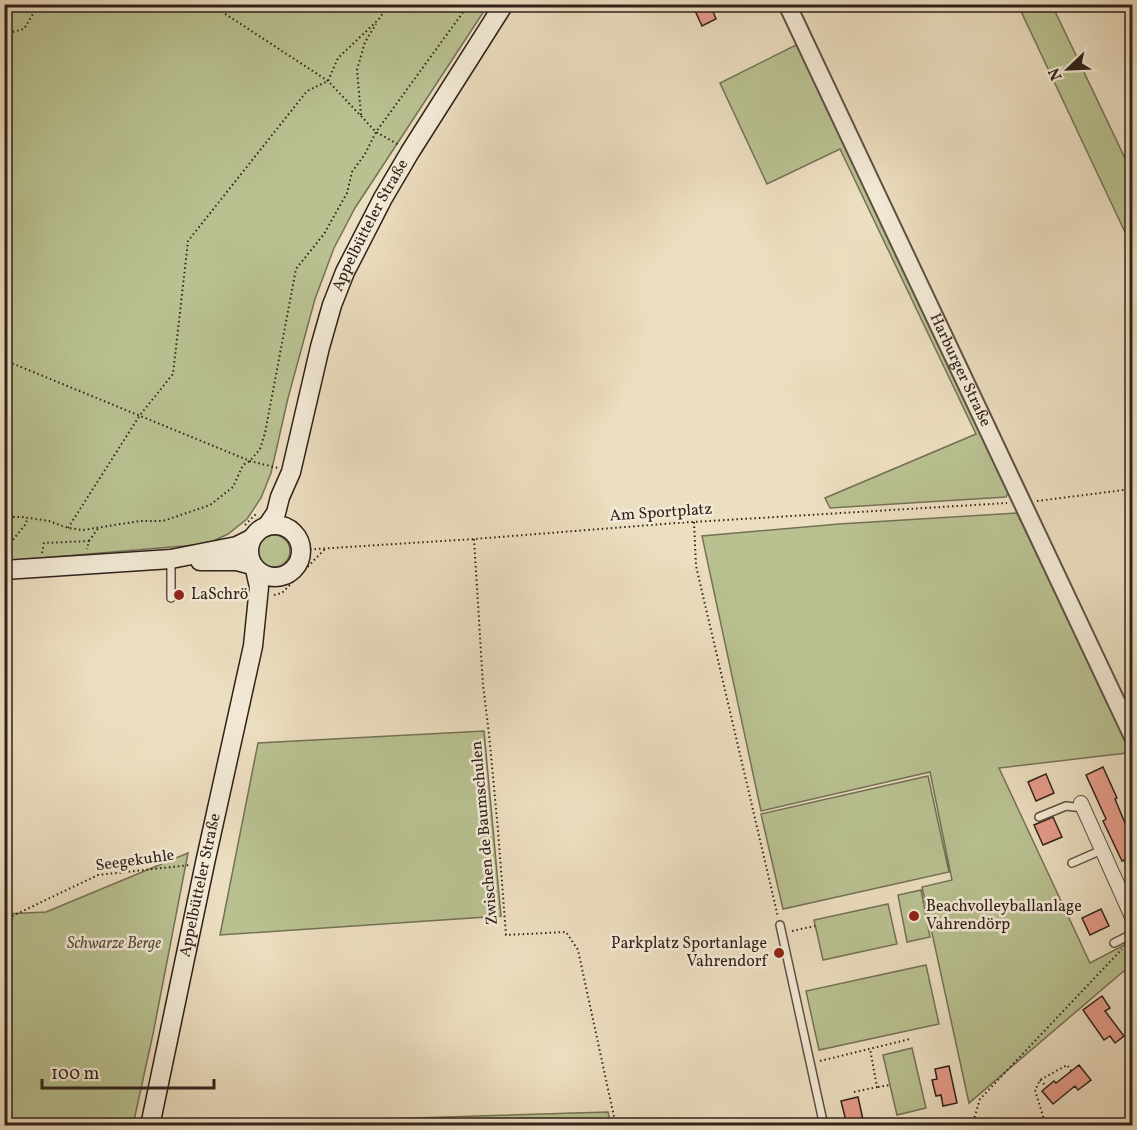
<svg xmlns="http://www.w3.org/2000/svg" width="1137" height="1130" font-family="Vollkorn,serif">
	<rect width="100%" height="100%" fill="#ecdec0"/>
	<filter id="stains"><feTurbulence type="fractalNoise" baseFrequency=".00333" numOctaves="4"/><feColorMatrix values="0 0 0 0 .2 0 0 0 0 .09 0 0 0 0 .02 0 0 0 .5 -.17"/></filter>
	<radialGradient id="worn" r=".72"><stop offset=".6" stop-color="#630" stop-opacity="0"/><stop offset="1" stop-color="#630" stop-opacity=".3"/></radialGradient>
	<!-- green -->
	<path fill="#b9c191" stroke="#747156" stroke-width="1.5" d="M 5,5 L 488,5 L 355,208 L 334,248 L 315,299 L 288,398 L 271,473 L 261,498 L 247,519 L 228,534 L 207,544 L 5,561 Z
		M 1018,5 L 1052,5 L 1132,173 L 1132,247 Z
		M 798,44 L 1009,491 L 1006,497 L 830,508 L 825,498 L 976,434 L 840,149 L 767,184 L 720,83 Z
		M 1017,513 L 1132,749 L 1127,753 L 999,768 L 1090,963 L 1132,941 L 1132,964 L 969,1103 L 922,887 L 952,880 L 930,772 L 761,811 L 702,536 L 839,524 Z
		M258 551a16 16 0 1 1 32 0a16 16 0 1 1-32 0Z
		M 484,731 L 501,916 L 220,935 L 258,743 Z
		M 928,776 L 949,872 L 783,909 L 761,814 Z
		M 188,853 L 153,1034 L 133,1125 L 5,1125 L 5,914 L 46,912 Z
		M 921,890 L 930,937 L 907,942 L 898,895 Z
		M 888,904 L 897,944 L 823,960 L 814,920 Z
		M 926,965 L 939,1024 L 819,1050 L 806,991 Z
		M 912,1048 L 926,1108 L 897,1115 L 883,1055 Z
		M 608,1112 L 611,1125 L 318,1125 L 318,1121 Z"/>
	<!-- building -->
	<path fill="#e79c8b" stroke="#2f211b" stroke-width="1.5" d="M 692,4 L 710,4 L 716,19 L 702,26 Z
		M 1103,767 L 1117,798 L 1115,799 L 1132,840 L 1132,878 L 1124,860 L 1122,861 L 1103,821 L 1106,819 L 1086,775 Z
		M 1046,774 L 1054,793 L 1036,801 L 1028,782 Z
		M 1053,817 L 1062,837 L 1043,845 L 1034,825 Z
		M 1101,909 L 1109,926 L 1090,935 L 1082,918 Z
		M 1102,996 L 1110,1008 L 1105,1011 L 1124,1036 L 1115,1043 L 1110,1036 L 1104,1040 L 1083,1010 Z
		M 1079,1065 L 1091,1080 L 1078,1090 L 1075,1086 L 1053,1104 L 1042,1091 L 1054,1081 L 1056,1083 Z
		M 949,1066 L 957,1103 L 943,1106 L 941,1095 L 936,1096 L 932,1080 L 937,1079 L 935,1069 Z
		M 858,1097 L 864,1124 L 847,1125 L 841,1101 Z"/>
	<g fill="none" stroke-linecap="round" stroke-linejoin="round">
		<defs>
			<path id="service" d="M 171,598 L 171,561
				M 1039,817 L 1066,806 L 1083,808
				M 1072,863 L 1102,850
				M 780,925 L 824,1126
				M 1114,943 L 1132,934"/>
			<path id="minor" d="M 1081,803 L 1132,917"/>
			<g id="tertiary">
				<path id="s1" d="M 787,4 L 1132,735"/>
			</g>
			<g id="secondary">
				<circle cx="275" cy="551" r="26"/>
				<path id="s2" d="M 267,526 L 276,513 L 280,497 L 291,472 L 320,347 L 332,305 L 345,272 L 383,198 L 410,152 L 504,4"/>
				<path d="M 200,561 L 237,561 L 252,565"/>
				<path d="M 4,570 L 171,559 L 237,546 L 251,539"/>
				<path id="s3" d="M 150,1126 L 205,863 L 253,646 L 259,587 L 255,569"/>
			</g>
		</defs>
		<!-- service casing -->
		<use href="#service" stroke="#5e5044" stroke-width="10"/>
		<!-- minor casing -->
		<use href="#minor" stroke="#5e5044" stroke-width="16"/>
		<!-- tertiary casing -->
		<use href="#tertiary" stroke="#5e5044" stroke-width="20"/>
		<!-- secondary casing -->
		<use href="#secondary" stroke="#2f211b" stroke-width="21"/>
		<!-- path -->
		<path stroke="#2f211b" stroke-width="2" stroke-dasharray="1.5 3" stroke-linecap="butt" d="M 210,4 L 328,81 L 376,132 L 399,145
			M 4,34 L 24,29 L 39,4
			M 361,115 L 357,70 L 365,42 L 376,24
			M 4,360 L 250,461 L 278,468
			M 1037,501 L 1132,489
			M 4,517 L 22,517 L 49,521 L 68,528 L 83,530 L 140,521 L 163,521 L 210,505 L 233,487 L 243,465 L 250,461 L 260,449 L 265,433 L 296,269 L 324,234 L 347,193 L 352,172 L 365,154 L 376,132 L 469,4
			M 694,522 L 696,566 L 778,917
			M 245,525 L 256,514
			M 68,528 L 140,415 L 173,374 L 188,241 L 307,91 L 328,81 L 338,58 L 379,19 L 389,4
			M 474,539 L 483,685 L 489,734 L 498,830 L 506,935 L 566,932 L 578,950 L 616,1126
			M 89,541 L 99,527
			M 301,550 L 474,539 L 676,523 L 1007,503
			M 42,553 L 44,543 L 89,541 L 87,549
			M 5,556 L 12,541 L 25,525 L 28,518
			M 274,595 L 282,593 L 326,548
			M 4,920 L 98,875 L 190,865
			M 792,931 L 815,926
			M 820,1061 L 910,1039
			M 1040,1080 L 1047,1087
			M 878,1087 L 890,1085
			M 854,1092 L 877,1087 L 870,1049
			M 972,1126 L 980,1099 L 1122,949
			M 1046,1126 L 1035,1090 L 1040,1080 L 1067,1065 L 1072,1072"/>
		<!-- service -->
		<use href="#service" stroke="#f3ead6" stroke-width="7"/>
		<!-- minor -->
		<use href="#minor" stroke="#f3ead6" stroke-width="14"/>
		<!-- tertiary -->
		<use href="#tertiary" stroke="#f3ead6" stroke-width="16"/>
		<!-- secondary -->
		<use href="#secondary" stroke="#f3ead6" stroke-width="18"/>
	</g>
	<!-- markers -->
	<g fill="#8f2418" stroke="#f3ead6" stroke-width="2">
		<circle cx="179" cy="595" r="6"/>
		<circle cx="914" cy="916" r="6"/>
		<circle cx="779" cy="953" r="6"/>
	</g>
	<g text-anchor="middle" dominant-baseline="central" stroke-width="5" stroke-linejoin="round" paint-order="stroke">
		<!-- street labels -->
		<g font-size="16" fill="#2f211b" stroke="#f3ead6">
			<text stroke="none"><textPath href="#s2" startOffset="320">Appelbütteler Straße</textPath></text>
			<text stroke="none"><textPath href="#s1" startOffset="405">Harburger Straße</textPath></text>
			<text transform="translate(661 513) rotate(-4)">Am Sportplatz</text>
			<text transform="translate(485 833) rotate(-95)">Zwischen de Baumschulen</text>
			<text transform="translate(135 861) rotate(-8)">Seegekuhle</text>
			<text stroke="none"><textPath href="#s3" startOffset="246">Appelbütteler Straße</textPath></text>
		</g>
		<!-- poi labels -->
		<g font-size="16" fill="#2f211b" stroke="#f3ead6" text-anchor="start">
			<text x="191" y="595">LaSchrö</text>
			<text x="926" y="907">Beachvolleyballanlage<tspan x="926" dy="18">Vahrendörp</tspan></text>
			<text x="767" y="944" text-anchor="end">Parkplatz Sportanlage<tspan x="767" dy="18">Vahrendorf</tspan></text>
		</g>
		<!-- park labels -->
		<g font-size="16" font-style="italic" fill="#58513e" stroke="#f3ead6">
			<text x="114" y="944">Schwarze Berge</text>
		</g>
	</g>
	<!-- margin -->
	<rect width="1137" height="1130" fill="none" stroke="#ecdec0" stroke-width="24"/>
	<rect x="6" y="6" width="1125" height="1118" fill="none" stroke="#2f211b" stroke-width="3"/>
	<rect x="12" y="12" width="1113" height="1106" fill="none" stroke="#2f211b" stroke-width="1.5"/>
	<!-- north arrow -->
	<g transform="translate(1068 69) rotate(247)" stroke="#f3ead6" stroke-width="4.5" paint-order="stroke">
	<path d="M0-4.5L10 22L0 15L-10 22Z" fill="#2f211b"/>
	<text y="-9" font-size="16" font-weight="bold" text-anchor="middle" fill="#2f211b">N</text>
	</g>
	<!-- scale -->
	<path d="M42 1079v9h172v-9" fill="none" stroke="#2f211b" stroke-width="3"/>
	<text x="51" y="1079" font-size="18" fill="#2f211b" stroke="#f3ead6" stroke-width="4.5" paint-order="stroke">100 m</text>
	<rect width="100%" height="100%" filter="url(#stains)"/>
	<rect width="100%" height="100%" fill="url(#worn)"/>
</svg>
